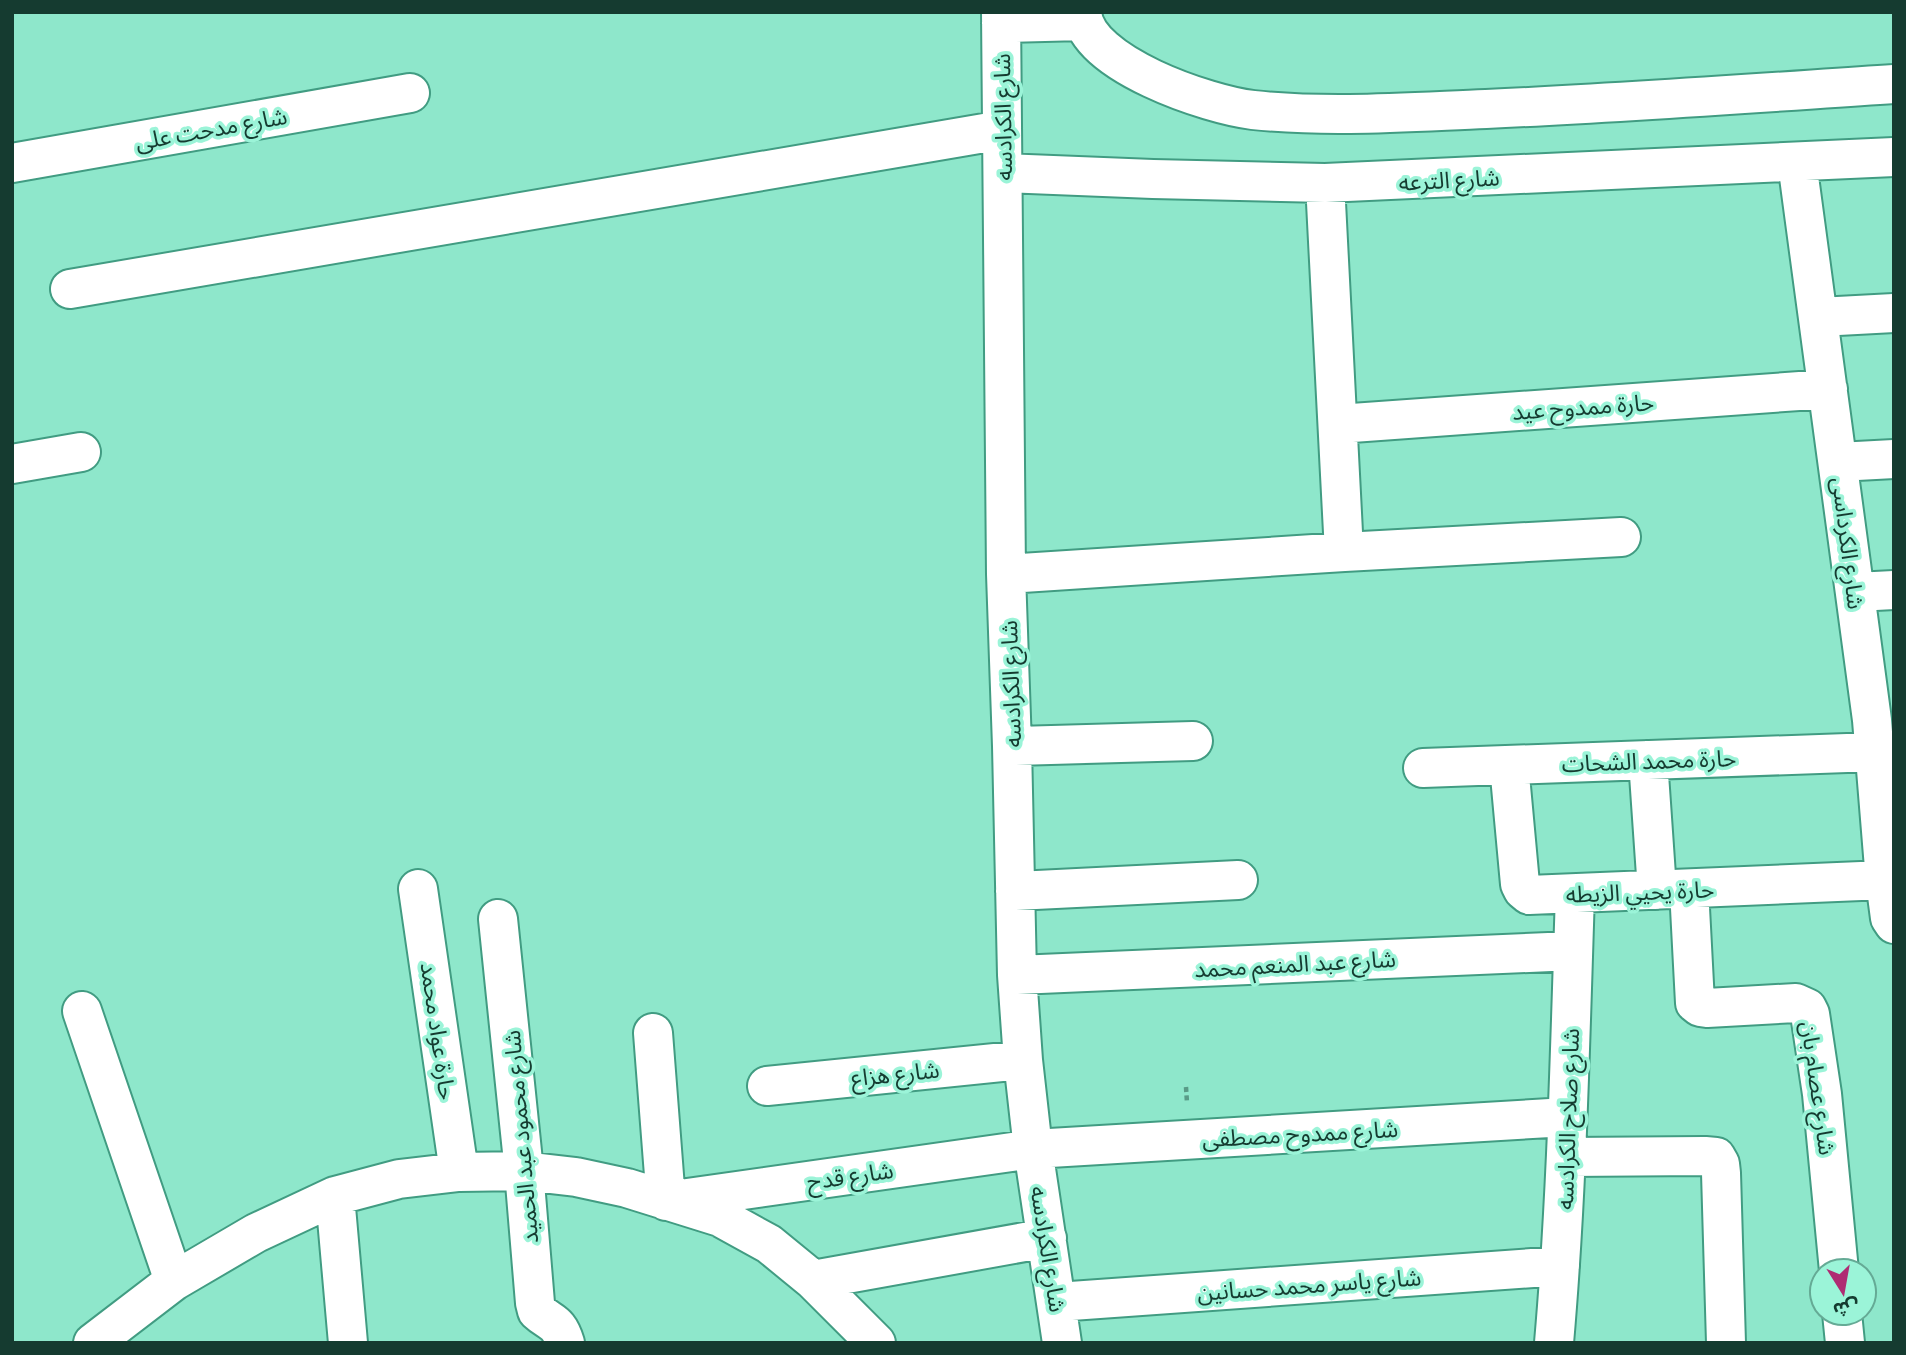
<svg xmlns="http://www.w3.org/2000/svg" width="1906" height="1355" font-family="'Exo 2','Noto Sans Arabic',sans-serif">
	<rect width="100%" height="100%" fill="#8ee7cb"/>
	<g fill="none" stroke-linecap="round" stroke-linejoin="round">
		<defs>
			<path id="minor" d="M 1001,12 L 1006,574 L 1012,746 L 1017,975 L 1023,1060 L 1033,1149 L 1062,1343
				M 1082,12 C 1085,64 1209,105 1253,110 C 1330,118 1409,112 1486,109 C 1622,103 1758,93 1894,84
				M 1001,23 L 1083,21
				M 1797,162 L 1872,720 L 1885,880 L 1890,918 L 1894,924
				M 12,163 L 410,93
				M 1003,173 L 1153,179 L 1325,183 L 1894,157
				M 1325,183 L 1344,552
				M 70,289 L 1002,130
				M 1819,317 L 1894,313
				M 1338,424 L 1828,389
				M 1838,462 L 1894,459
				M 12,464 L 81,452
				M 1006,574 L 1344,552 L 1621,537
				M 1856,592 L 1894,590
				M 1012,746 L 1193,741
				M 1648,760 L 1657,890
				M 1509,765 L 1520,884 L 1523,890 L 1529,895 L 1885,880
				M 1423,768 L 1875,752
				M 418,889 L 459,1172
				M 1689,889 L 1695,1003 L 1700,1007 L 1707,1008 L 1796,1003 L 1807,1008 L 1810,1014 L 1822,1094 L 1839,1271
				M 1015,891 L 1238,880
				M 498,919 L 524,1171 L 535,1303 L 537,1311 C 551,1324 558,1320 565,1343
				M 1017,975 L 1573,951
				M 82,1011 L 174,1281
				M 653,1033 L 666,1201 L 1033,1149 L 1567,1117
				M 767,1086 L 1023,1060
				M 1566,1157 L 1705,1156 L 1716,1157 L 1720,1164 L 1721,1173 L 1726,1343
				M 335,1196 L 348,1343
				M 813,1280 L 1047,1238
				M 1057,1302 L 1560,1266
				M 1842,1313 L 1845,1343
				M 93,1343 L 174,1281 L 256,1233 L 335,1196 L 399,1179 L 459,1172 L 524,1171 L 576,1177 L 627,1188 L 720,1217 L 769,1244 L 813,1280 L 876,1343
				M 1554,1343 C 1567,1194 1570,1044 1575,894"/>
		</defs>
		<!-- minor casing -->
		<use href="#minor" stroke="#419c82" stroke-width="42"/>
		<!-- path -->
		<path stroke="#599b87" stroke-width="4.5" stroke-dasharray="5 3.5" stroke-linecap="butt" d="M 1186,1087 L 1187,1103"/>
		<!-- minor -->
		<use href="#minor" stroke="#fff" stroke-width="38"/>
	</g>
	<g text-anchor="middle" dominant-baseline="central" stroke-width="7" stroke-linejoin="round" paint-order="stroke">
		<!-- street labels -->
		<g font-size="23" fill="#153b30" stroke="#9bf4d8">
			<text transform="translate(1002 117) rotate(-91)">شارع الكرادسه</text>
			<text transform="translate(211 128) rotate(-10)">شارع مدحت على</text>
			<text transform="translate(1449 179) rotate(-3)">شارع الترعه</text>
			<text transform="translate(1583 406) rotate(-4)">حارة ممدوح عيد</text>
			<text transform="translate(1849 543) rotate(83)">شارع الكرداسى</text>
			<text transform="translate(1010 684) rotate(-92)">شارع الكرادسه</text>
			<text transform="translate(1649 760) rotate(-2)">حارة محمد الشحات</text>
			<text transform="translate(1640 891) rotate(-2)">حارة يحيي الزيطه</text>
			<text transform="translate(1295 963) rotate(-3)">شارع عبد المنعم محمد</text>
			<text transform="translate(439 1031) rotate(82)">حارة عواد محمد</text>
			<text transform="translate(895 1073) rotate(-6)">شارع هزاع</text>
			<text transform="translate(1819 1088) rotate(82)">شارع عصام بان</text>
			<text transform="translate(1567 1119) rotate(-88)">شارع صلاح الكرادسه</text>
			<text transform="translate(1300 1133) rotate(-3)">شارع ممدوح مصطفى</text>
			<text transform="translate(520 1137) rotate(-95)">شارع محمود عبد الحميد</text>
			<text transform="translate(850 1175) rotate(-8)">شارع قدح</text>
			<text transform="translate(1049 1249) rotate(81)">شارع الكرادسه</text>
			<text transform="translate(1309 1284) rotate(-4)">شارع ياسر محمد حسانين</text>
		</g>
	</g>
	<!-- border -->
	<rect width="1906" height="1355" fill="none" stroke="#153b30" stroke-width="28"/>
	<!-- north arrow -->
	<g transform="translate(1843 1292) rotate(169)"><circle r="33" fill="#9bf4d8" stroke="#65aa95" stroke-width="2"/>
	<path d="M0-5L12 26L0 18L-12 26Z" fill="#af2b73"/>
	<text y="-10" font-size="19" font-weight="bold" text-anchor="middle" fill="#153b30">ش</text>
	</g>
</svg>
